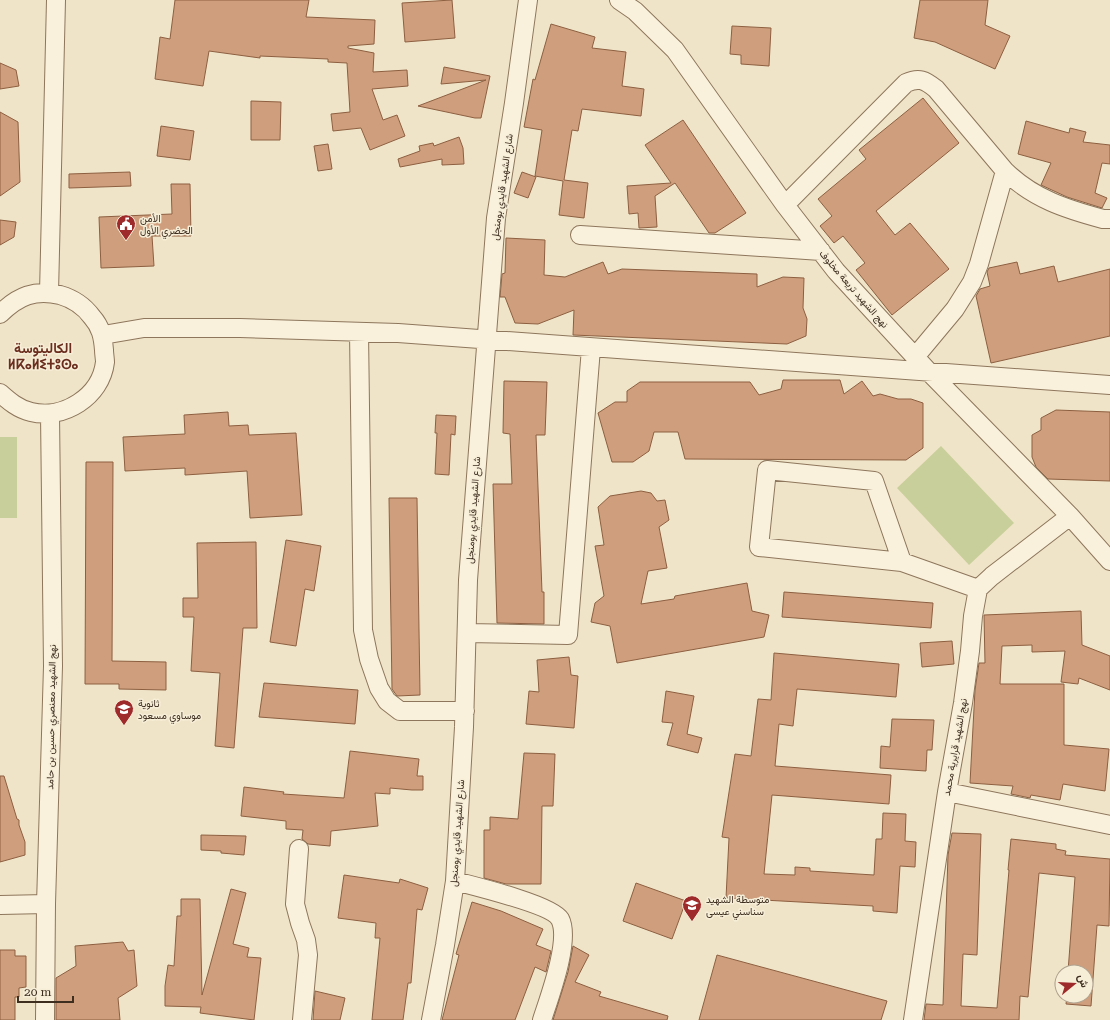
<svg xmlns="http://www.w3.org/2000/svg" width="1110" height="1020" font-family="'Roboto Serif',Vazirmatn,'Noto Sans Tifinagh',serif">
	<rect width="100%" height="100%" fill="#f0e4c8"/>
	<!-- grass -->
	<path fill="#c9cf9b" d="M 0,437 L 17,437 L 17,518 L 0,518 Z
		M 941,446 L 1014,523 L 969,565 L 897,488 Z"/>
	<!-- building -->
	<path fill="#cf9f7d" stroke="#8d5f41" d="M 175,0 L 309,0 L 306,17 L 375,20 L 374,44 L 348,46 L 348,48 L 374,53 L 373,72 L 407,70 L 408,86 L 372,89 L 383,120 L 397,115 L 405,136 L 370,150 L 361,128 L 333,131 L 331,114 L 350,112 L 347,63 L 328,62 L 328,59 L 260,56 L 260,58 L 209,51 L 203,86 L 155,79 L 160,37 L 170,39 Z
		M 452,0 L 455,38 L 405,42 L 402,3 Z
		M 920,0 L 988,0 L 985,25 L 1010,36 L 995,69 L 935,42 L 914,38 Z
		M 551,24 L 595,37 L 592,48 L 626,52 L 622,86 L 644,89 L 641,116 L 582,109 L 578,131 L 572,130 L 564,180 L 588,183 L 584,218 L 559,215 L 563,181 L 535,176 L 542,130 L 524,127 L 533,79 L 535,80 Z
		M 732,26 L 771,28 L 769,66 L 741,64 L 741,55 L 730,54 Z
		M 0,63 L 16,70 L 19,86 L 0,89 Z
		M 444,67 L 490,76 L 481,118 L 475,118 L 418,106 L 486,80 L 441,84 Z
		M 923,98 L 959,143 L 876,211 L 895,235 L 910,223 L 949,269 L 892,315 L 856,270 L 865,263 L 843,236 L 834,243 L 820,226 L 832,216 L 818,199 L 866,159 L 859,150 Z
		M 251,101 L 281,102 L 280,140 L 251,140 Z
		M 0,112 L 18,122 L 20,182 L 0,196 Z
		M 683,120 L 746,213 L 715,233 L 709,233 L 675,183 L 655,196 L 657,227 L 639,228 L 638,213 L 629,214 L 627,186 L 671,183 L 645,145 Z
		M 1026,121 L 1069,133 L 1070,128 L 1086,132 L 1083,142 L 1110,145 L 1110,164 L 1102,163 L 1095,193 L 1107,198 L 1102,208 L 1067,197 L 1041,185 L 1051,163 L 1018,154 Z
		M 161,126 L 194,131 L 190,160 L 157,156 Z
		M 459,137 L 463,148 L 464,164 L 442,165 L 442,159 L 400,167 L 398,159 L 420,151 L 419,146 L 433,143 L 434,146 Z
		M 328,144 L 332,169 L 318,171 L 314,146 Z
		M 130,172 L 131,186 L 69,188 L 69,174 Z
		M 522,172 L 536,177 L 528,198 L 514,193 Z
		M 171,184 L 190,184 L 191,236 L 152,236 L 154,266 L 101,268 L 99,217 L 172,214 Z
		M 0,220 L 16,222 L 14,237 L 0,245 Z
		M 506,238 L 545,240 L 544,275 L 565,277 L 603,262 L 608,274 L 622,269 L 757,274 L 757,287 L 783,277 L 804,278 L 803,308 L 807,319 L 806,336 L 787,344 L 573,335 L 574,310 L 538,324 L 515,323 L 505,297 L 500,297 L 502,274 L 505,273 Z
		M 1017,262 L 1020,274 L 1054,266 L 1058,282 L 1110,269 L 1110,336 L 991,363 L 976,296 L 980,289 L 990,286 L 987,272 L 989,268 Z
		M 783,380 L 840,380 L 844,394 L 862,381 L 873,396 L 880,394 L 898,399 L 911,399 L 923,403 L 923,448 L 906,460 L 685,459 L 678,432 L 654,432 L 649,451 L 633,462 L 612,462 L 598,413 L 615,402 L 627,402 L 627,391 L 640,382 L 750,382 L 759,395 L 781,389 Z
		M 504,381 L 547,382 L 545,435 L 536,435 L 542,592 L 544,592 L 544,624 L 497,623 L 493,484 L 512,484 L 510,434 L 503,433 Z
		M 1056,410 L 1110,412 L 1110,481 L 1048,479 L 1036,467 L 1032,457 L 1032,435 L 1041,430 L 1041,418 Z
		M 228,412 L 229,426 L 248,425 L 249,435 L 296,433 L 302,515 L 250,518 L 247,471 L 185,475 L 185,468 L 125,471 L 123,437 L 185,434 L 184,415 Z
		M 436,415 L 456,416 L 455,435 L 451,434 L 449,475 L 435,474 L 437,433 L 435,433 Z
		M 86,462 L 113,462 L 112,661 L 166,662 L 166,690 L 119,689 L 119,684 L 85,684 Z
		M 641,491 L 651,493 L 657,501 L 665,500 L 669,520 L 659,527 L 667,568 L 648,571 L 641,604 L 674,599 L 675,596 L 747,583 L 752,611 L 769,615 L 764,637 L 617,663 L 610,626 L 591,622 L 595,603 L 604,596 L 595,546 L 604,545 L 598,507 L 610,496 Z
		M 389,498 L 417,498 L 420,695 L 397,696 L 392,689 Z
		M 286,540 L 321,546 L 314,591 L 305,589 L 296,646 L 270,642 Z
		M 256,542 L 257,628 L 243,628 L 234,748 L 215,746 L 220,673 L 191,671 L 194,617 L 183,617 L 183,598 L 198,598 L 197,543 Z
		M 784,592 L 933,603 L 931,628 L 782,617 Z
		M 1081,611 L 1082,645 L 1110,656 L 1110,690 L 1079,678 L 1078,684 L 1061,682 L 1065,651 L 1032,652 L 1032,645 L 1002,646 L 1000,684 L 1064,684 L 1064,745 L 1109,749 L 1105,791 L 1063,784 L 1060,800 L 1031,795 L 1030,798 L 1011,794 L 1013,786 L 970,783 L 975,690 L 979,663 L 985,663 L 984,615 Z
		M 952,641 L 954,664 L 922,667 L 920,643 Z
		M 774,653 L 899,664 L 896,697 L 797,689 L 793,726 L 779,724 L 775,766 L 891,775 L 889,804 L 772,795 L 764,874 L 795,875 L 795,867 L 810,868 L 810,871 L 874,875 L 876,839 L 882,839 L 883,813 L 906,814 L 905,841 L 916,842 L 915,867 L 900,866 L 897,913 L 873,911 L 873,906 L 726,898 L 729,838 L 722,837 L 735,754 L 751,756 L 758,699 L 771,700 Z
		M 569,657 L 571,675 L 578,676 L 574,728 L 526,724 L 529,691 L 539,692 L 537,660 Z
		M 264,683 L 358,690 L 355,724 L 259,717 Z
		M 666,691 L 694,696 L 687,734 L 702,738 L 698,753 L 667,745 L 673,723 L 662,722 Z
		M 892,719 L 934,720 L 932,750 L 927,750 L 926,771 L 880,768 L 881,746 L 890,747 Z
		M 350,751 L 419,759 L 417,776 L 423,776 L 423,790 L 412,790 L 390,788 L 390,794 L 375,793 L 378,826 L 331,831 L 330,846 L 308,844 L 302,839 L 303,830 L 286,829 L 286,821 L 241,816 L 244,787 L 284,792 L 283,794 L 344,798 Z
		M 524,753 L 555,754 L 553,806 L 542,806 L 541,884 L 506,884 L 484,878 L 484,830 L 490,830 L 490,817 L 518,819 Z
		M 0,776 L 4,776 L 17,819 L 19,820 L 19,825 L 25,842 L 25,855 L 0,862 Z
		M 952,833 L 981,834 L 977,955 L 963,954 L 961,1006 L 997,1008 L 1009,870 L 1008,870 L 1011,839 L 1056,844 L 1056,849 L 1066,851 L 1065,855 L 1110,859 L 1109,926 L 1097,925 L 1091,1006 L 1066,1004 L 1067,996 L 1086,996 L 1086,972 L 1068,972 L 1075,877 L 1039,873 L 1028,997 L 1020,996 L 1019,1020 L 924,1020 L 926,1004 L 943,1005 L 948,855 Z
		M 201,835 L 246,836 L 244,855 L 221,853 L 221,851 L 201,850 Z
		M 344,875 L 399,883 L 400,879 L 428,888 L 422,910 L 417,909 L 411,983 L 408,983 L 403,1020 L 372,1020 L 380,938 L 375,938 L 376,923 L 338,918 Z
		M 636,883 L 686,901 L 672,939 L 623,921 Z
		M 231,889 L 246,893 L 233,944 L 249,948 L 247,957 L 261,958 L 254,1020 L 200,1013 L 201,1007 L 165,1006 L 165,986 L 168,965 L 174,966 L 177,916 L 181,916 L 181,899 L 200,899 L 202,995 Z
		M 472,902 L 501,911 L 543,929 L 536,945 L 551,951 L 546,972 L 535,967 L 515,1020 L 442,1020 L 459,955 L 456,954 Z
		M 123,942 L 128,951 L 134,950 L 137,986 L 118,998 L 120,1020 L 56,1020 L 56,978 L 76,966 L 75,946 Z
		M 573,946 L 589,955 L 575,982 L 601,992 L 599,996 L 668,1016 L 667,1020 L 553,1020 L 568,972 Z
		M 0,950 L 15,950 L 15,956 L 26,956 L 26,987 L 19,988 L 19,997 L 15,997 L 15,1020 L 0,1020 Z
		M 717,955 L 887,1001 L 881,1020 L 699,1020 Z
		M 315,991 L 345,998 L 340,1020 L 313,1020 Z"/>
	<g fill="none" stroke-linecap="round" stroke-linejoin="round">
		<defs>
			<path id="street" d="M 619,0 L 635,11 L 675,50 L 785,205 L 836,271 L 929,372 L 1070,516 L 1110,561
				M 785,205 L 906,83 C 919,77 925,80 936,89 L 1005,171 C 1034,199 1066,209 1103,219 L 1110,219
				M 580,235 L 821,251
				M 49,293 L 56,0
				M 0,314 C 18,296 35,289 60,295 C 74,299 84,306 92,317 C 101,327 103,337 104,350 C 104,354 105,359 105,362 C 101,397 63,420 31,412 C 18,409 9,401 0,393
				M 359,332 L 363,630 L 369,659 L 379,688 L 387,701 L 400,711 L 465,711
				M 103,335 L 144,328 L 240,328 L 398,333 L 1110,385
				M 915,357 L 955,309 L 972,282 L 979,264 L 1005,171
				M 902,562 L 759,547 L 767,470 L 874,481 L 902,562 L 978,589
				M 467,633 L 568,635 L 591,348
				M 947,792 L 1110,825
				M 299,849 L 295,904 L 300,923 L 306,940 L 308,955 L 302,1020
				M 455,881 C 474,886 552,905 560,919 C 571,940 549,998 542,1020
				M 0,905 L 46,904
				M 45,1020 L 46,904 L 53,666 L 50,414
				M 431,1020 L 445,945 L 455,881 L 464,727 L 468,580 L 496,218 L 514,103 L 528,0
				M 913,1020 L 947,792 L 963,703 L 970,651 L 973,616 L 978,589 L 992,576 L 1070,516"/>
		</defs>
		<!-- street casing -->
		<use href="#street" stroke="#8d765c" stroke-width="20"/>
		<!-- street -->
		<use href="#street" stroke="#faf1dc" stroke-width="18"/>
	</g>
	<!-- icons -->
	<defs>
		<symbol id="civic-pin" viewBox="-11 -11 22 30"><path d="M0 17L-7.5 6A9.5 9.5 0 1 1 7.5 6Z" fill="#9e2a2b" stroke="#f7eed8"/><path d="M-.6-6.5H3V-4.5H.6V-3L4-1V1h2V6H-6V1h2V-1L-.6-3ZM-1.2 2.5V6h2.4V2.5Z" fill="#fff"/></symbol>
		<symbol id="school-pin" viewBox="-11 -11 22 30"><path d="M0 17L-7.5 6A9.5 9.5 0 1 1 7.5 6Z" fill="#9e2a2b" stroke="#f7eed8"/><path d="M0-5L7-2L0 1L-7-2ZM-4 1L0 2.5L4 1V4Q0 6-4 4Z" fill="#fff"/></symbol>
	</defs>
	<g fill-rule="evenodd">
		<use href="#civic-pin" x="115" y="213" width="22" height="30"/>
		<use href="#school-pin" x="113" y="698" width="22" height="30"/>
		<use href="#school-pin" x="681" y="894" width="22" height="30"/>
	</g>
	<g text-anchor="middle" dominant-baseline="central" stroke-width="3" stroke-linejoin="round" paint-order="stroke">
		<!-- street labels -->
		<g font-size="10" fill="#3d2e20" stroke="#f7eed8">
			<text transform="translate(502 187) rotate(-82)">شارع الشهيد قايدي بومنجل</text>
			<text transform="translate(854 289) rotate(49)">نهج الشهيد تريعة مخلوف</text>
			<text transform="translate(473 510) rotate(-86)">شارع الشهيد قايدي بومنجل</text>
			<text transform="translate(51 717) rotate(-89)">نهج الشهيد معنصري حسين بن حامد</text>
			<text transform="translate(955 747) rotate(-80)">نهج الشهيد قرايرية محمد</text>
			<text transform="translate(457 833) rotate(-86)">شارع الشهيد قايدي بومنجل</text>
		</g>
		<!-- poi labels -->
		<g font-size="10" fill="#3d2e20" stroke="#f7eed8" text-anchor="start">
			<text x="140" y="218">الأمن<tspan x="140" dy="12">الحضري الأول</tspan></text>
			<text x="138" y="703">ثانوية<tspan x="138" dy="12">موساوي مسعود</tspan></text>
			<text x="706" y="899">متوسطة الشهيد<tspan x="706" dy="12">سناسني عيسى</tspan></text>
		</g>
		<!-- district labels -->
		<g font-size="14" font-weight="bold" fill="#6b2e1e" stroke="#f7eed8">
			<text x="43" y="348">الكاليتوسة<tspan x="43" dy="16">ⵍⴽⴰⵍⵉⵜⵓⵙⴰ</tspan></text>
		</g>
	</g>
	<!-- north arrow -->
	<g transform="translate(1074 984) rotate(72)"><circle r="19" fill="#f7eed8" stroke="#ada18e"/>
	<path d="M0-3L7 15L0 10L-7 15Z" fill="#9e2a2b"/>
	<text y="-6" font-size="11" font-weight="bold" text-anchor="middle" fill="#3d2e20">ش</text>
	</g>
	<!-- scale -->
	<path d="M18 996v6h55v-6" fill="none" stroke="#3d2e20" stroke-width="2"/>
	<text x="24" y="996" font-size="12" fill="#3d2e20" stroke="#f7eed8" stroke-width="3" paint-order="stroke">20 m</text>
</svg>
